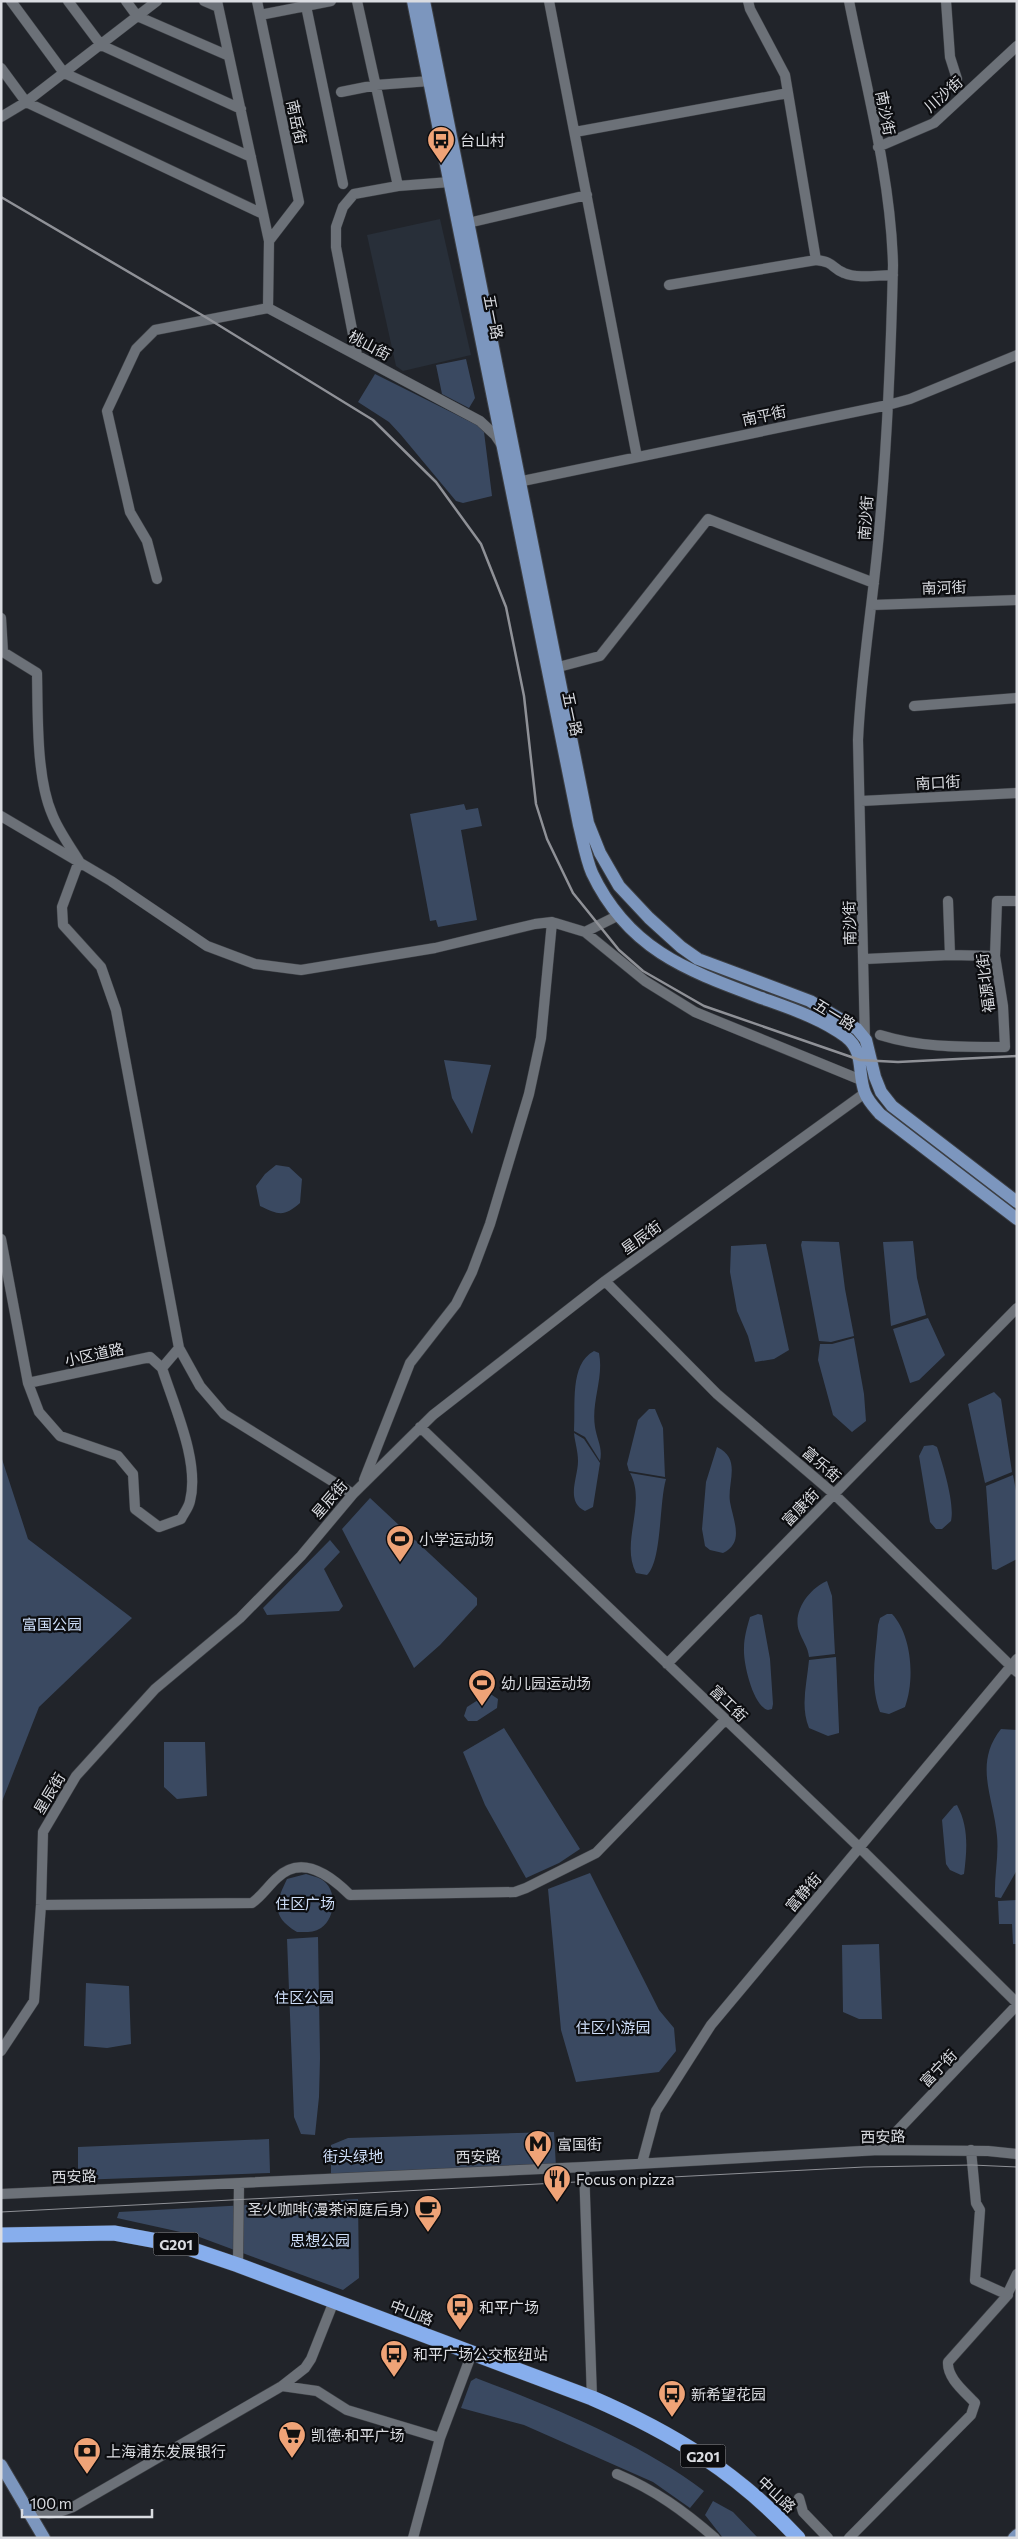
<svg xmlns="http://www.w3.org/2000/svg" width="1018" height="2539" font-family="Commissioner,'Noto Sans SC',sans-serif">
	<rect width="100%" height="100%" fill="#21242a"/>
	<!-- built -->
	<path fill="#282f39" d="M 440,219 L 471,355 L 403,371 L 396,366 L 367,235 Z"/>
	<!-- green -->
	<path fill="#3a4961" d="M 466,359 L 475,398 L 469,408 L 442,394 L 436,365 Z
		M 375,374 L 479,426 L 484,432 L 492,496 L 463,503 L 456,501 L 401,435 L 389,422 L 358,402 Z
		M 464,804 L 466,810 L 478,808 L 482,826 L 461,830 L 477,920 L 438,927 L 436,920 L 430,921 L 410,814 Z
		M 444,1060 L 491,1065 L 472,1134 L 452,1098 Z
		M 276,1165 L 289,1167 L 302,1179 L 300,1203 C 284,1217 279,1215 260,1206 L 256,1186 L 265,1174 Z
		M 802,1241 L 839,1242 L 845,1289 L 854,1336 L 831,1342 L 819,1341 L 801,1245 Z
		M 913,1241 L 917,1278 L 926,1315 L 891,1326 L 883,1242 Z
		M 766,1244 L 789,1350 L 774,1359 L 755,1362 L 748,1336 L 737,1311 L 730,1272 L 731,1246 Z
		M 928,1318 L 945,1355 L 919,1380 L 910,1383 L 893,1329 Z
		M 854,1338 L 864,1394 L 866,1421 L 852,1432 L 833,1415 L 818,1360 L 820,1344 L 832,1344 Z
		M 594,1351 L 599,1353 C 604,1378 591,1402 595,1427 C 597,1440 603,1448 600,1461 L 585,1437 L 574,1431 C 576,1406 569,1364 594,1351 Z
		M 994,1392 L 1001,1399 L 1012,1472 L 985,1483 L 968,1404 Z
		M 649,1409 L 655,1409 L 663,1428 L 665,1477 L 629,1471 L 627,1464 L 638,1420 Z
		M 574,1433 L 584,1439 L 600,1463 L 593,1507 L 585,1511 C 565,1501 578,1478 578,1461 C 578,1451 575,1443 574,1433 Z
		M 933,1445 L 937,1447 C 943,1465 955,1504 951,1521 L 942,1529 L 936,1529 L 930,1522 L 919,1456 L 924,1446 Z
		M 717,1447 C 742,1459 727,1482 730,1502 C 733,1520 745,1543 723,1553 L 710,1550 L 705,1546 L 702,1529 L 706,1482 Z
		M 1,1456 L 28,1539 L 132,1618 L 39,1707 L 1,1804 Z
		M 630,1473 L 666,1479 C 659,1503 662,1561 647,1575 L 636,1573 C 620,1542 647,1504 630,1473 Z
		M 1013,1475 L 1017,1496 L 1017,1559 L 996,1570 L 992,1569 L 986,1486 Z
		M 370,1498 L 477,1598 L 477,1605 L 440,1645 L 414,1668 L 342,1529 Z
		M 330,1540 L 340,1552 L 324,1569 L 343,1606 L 339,1611 L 267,1615 L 263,1608 Z
		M 827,1581 L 832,1596 L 835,1654 L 809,1657 C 808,1647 802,1640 799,1631 C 792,1611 810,1588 827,1581 Z
		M 758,1614 L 762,1615 L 770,1659 L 773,1704 L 772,1709 L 768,1710 C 753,1706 743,1663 744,1648 C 744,1638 747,1627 750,1617 Z
		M 887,1614 L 892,1614 C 912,1635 915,1680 905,1707 L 889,1714 L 880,1712 C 869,1683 876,1655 878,1625 L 880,1618 Z
		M 836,1657 L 839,1729 L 839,1733 L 828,1736 L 809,1728 C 800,1706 807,1683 809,1660 Z
		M 489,1693 L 498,1699 L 497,1708 L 477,1721 L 468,1721 L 464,1716 L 467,1707 Z
		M 504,1728 L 580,1849 L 559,1863 L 526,1878 L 485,1805 L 463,1752 Z
		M 1001,1729 L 1017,1730 L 1017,1870 L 1001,1898 L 995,1897 C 994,1877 999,1856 997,1836 C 994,1798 973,1764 1001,1729 Z
		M 205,1742 L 207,1796 L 177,1799 L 164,1787 L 164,1742 Z
		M 957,1805 C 969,1827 967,1850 964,1874 L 961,1875 L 950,1870 L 946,1864 L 942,1820 L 954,1806 Z
		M 590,1873 L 659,2010 L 674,2028 L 676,2051 L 659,2072 L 576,2082 L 561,2030 L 548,1889 Z
		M 306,1874 C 310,1875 317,1877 321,1879 C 338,1889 336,1918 321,1928 C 313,1933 305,1932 297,1932 C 271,1916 275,1904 287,1879 Z
		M 1017,1900 L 1017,1944 L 1013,1944 L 1012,1924 L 999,1924 L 998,1901 Z
		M 318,1937 L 320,2058 L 319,2097 L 315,2135 L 301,2134 L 294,2117 L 287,1939 Z
		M 879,1944 L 882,2019 L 859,2019 L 843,2012 L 842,1945 Z
		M 86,1983 L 129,1986 L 131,2044 L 107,2048 L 84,2046 Z
		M 554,2132 L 556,2167 L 331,2175 L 331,2145 L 348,2138 Z
		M 269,2139 L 270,2173 L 78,2180 L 78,2147 Z
		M 358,2199 L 359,2278 L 343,2290 L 194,2235 L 117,2218 L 119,2212 Z
		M 476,2378 C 550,2406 641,2443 704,2491 L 690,2508 L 653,2482 L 524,2425 L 461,2408 L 471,2381 Z
		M 713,2501 L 733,2512 L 758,2538 L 723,2538 L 705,2515 Z"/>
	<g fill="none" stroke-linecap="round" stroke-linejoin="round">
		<defs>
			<path id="minor" d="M 11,1 L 64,73 L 251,157
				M 68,1 L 101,45 L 241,109
				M 126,1 L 137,16 L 229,56
				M 204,1 L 218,7
				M 217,1 L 269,241 L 268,308
				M 257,1 L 299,202 L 269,241
				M 357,1 L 398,186
				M 549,1 L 637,457
				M 748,1 L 750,9 L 785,75 L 816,260
				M 849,1 C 866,87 891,178 893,265 C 891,354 887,444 879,533 C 873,602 861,671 858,740 L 865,1042
				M 946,1 L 950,57 L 957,79
				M 306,6 L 343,184
				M 260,15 L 331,1
				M 1,68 L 26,102 L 263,214
				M 341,92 L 376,85 L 430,81
				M 1,117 L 26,102 L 157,1
				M 575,132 L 788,93
				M 878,147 L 934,123 L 1017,46
				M 468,223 L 587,195
				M 669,285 L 816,260 C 835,262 831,268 844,273 C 858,279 878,275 893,275
				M 268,308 L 480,421 L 495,435 L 501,444
				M 357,355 L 336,247 L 336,227 L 343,207 L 354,194 L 398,186 L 450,182
				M 513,483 L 888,405 L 910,399 L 1017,355
				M 157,579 L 147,541 L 130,512 L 107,411 L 136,349 L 155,330 L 268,308
				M 872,605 L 1017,600
				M 1,618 L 3,652 L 37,673 C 38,714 36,777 52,814 C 58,830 70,846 79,861 L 62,907 L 63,925 L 101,967 L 116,1010 L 179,1348 L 200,1386 L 224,1414 L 353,1494
				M 551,669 L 600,656 L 708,519 L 874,583
				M 914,706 L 1017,698
				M 861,801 L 1017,793
				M 1,816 L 111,881 L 207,946 L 255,964 L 301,970 L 435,948 L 535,924 L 552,922 L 585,932 L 619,915
				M 585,932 L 645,981 L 695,1012 L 861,1080
				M 950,955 L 995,956
				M 865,959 L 950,955 L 948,901
				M 880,1035 C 922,1048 962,1047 1005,1047 L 1003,1006 L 995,956 L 997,901 L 1017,901
				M 1,1239 L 28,1383 L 39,1412 L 60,1436 L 118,1456 L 133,1474 L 135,1509 L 159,1527 L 181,1519 C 184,1513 189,1507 190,1501 C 200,1462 174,1406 162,1368 L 179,1348
				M 605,1281 L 717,1394 L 834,1494 L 1017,1672
				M 28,1383 L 150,1357 L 162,1368
				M 420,1427 L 860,1848 L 1017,2003
				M 364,1480 L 410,1363 L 456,1304 L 472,1272 L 490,1224 L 529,1094 L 541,1038 L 552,922
				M 667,1664 L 1017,1308
				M 41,1905 L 252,1903 C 262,1896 268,1886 277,1878 C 302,1854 330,1875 350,1895 L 515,1892 L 526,1888 L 596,1853 L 725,1720
				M 1,2051 L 34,2001 L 41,1905 L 43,1832 L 76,1776 L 155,1689 L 240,1618 L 301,1556 L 353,1494 L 433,1415 L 605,1281 L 865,1093
				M 879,2150 L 1017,2005
				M 971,2150 L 976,2203 L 980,2210 L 975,2280 L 1008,2295
				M 642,2163 L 656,2111 L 711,2025 L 1017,1659
				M 584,2167 L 592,2398
				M 1,2194 L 584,2167 L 879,2150 L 988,2151 L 1017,2154
				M 238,2265 L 239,2184
				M 282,2386 L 317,2391 L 347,2410 L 440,2438
				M 617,2474 C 655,2490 684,2511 715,2538
				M 799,2498 L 803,2512 L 828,2538
				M 25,2506 C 45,2516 52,2515 73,2507 L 282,2386 L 305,2368 L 311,2359 L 334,2301
				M 413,2538 L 440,2438 L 472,2353
				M 849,2538 L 971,2415 L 975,2403 C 964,2391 947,2378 948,2362 L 1006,2297 L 1017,2274"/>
			<path id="major" d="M 413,1 L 579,825 C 583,841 586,859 592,873 C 629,951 689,971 764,999 C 792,1009 822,1019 846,1037 C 865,1052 857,1073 865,1093 C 868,1101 874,1107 880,1114 L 1017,1219
				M 424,1 L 588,823 L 600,853 L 619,886 L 649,918 L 681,947 L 698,959 L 810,1001 L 857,1029 L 866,1040 L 875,1077 L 881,1092 L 892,1106 L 1017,1202
				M 1,2465 L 44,2538
				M 1014,2538 L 1017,2535"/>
			<path id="highway" d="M 1,2235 L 114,2233 L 179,2245 L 238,2265 L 592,2398 C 673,2433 738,2473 798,2538"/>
		</defs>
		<!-- minor casing -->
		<use href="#minor" stroke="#3c3f44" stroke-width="11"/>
		<!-- major casing -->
		<use href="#major" stroke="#3c3f44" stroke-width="14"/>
		<!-- highway casing -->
		<use href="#highway" stroke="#3c3f44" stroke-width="16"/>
		<!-- minor -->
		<use href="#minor" stroke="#6c7178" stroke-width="10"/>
		<!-- major -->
		<use href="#major" stroke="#7c96be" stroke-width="12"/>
		<!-- highway -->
		<use href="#highway" stroke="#87aeed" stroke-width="15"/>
		<!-- tram -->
		<path stroke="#8f9197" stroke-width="1" d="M 1,2212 L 864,2167 L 972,2165 L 1017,2167"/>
		<!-- rail -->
		<path stroke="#8f9197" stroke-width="2.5" d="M 1,197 L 207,318 L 373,420 L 436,482 L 481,544 L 506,607 L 524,696 L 536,804 L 547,839 L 573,893 L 619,950 L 643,971 L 704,1006 L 860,1060 L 898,1062 L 1017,1056"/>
	</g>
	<!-- icons -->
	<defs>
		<symbol id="bus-pin" viewBox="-11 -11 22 30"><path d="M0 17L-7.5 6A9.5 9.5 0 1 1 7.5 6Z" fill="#efa377" stroke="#0c0d10"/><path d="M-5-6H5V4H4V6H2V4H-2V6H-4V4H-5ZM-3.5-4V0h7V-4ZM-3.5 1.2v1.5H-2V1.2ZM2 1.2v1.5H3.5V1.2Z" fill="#111"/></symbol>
		<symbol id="stadium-pin" viewBox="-11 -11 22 30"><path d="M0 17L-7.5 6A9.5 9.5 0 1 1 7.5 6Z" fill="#efa377" stroke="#0c0d10"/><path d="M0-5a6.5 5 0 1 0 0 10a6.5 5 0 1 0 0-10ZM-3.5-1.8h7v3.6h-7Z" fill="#111"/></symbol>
		<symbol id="metro-pin" viewBox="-11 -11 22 30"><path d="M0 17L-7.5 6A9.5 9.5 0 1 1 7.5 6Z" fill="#efa377" stroke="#0c0d10"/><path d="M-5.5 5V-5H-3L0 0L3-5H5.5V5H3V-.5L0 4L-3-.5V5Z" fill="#111"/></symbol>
		<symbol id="restaurant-pin" viewBox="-11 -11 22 30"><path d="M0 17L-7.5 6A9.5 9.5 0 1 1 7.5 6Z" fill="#efa377" stroke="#0c0d10"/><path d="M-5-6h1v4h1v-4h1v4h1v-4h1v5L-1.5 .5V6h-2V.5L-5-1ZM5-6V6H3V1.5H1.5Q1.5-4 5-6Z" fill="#111"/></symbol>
		<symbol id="cafe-pin" viewBox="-11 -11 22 30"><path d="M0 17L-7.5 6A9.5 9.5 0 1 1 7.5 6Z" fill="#efa377" stroke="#0c0d10"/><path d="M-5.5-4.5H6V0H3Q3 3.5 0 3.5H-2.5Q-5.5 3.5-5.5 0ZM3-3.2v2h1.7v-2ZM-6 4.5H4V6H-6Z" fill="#111"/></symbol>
		<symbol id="supermarket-pin" viewBox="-11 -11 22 30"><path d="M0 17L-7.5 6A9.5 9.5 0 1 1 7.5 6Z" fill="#efa377" stroke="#0c0d10"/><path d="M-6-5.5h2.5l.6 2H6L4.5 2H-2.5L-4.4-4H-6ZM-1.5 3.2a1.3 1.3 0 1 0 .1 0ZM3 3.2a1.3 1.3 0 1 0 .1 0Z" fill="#111"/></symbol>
		<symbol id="bank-pin" viewBox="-11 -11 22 30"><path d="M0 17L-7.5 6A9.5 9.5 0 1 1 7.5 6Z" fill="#efa377" stroke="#0c0d10"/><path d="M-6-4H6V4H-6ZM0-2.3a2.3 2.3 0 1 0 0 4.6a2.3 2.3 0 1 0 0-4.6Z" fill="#111"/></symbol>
	</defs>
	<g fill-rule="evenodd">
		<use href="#bus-pin" x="425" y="124" width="32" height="43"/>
		<use href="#stadium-pin" x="384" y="1523" width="32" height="43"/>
		<use href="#stadium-pin" x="466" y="1667" width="32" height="43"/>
		<use href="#metro-pin" x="522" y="2128" width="32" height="43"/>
		<use href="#restaurant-pin" x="541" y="2163" width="32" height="43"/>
		<use href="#cafe-pin" x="412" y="2193" width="32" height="43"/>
		<use href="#bus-pin" x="444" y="2291" width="32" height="43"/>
		<use href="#bus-pin" x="378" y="2338" width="32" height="43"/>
		<use href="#bus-pin" x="656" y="2378" width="32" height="43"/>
		<use href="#supermarket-pin" x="276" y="2419" width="32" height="43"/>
		<use href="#bank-pin" x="71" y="2435" width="32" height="43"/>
	</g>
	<g text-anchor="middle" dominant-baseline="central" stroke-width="4.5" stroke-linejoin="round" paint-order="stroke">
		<!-- shield labels -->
		<g fill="#0c0d10" stroke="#9c9ea2" stroke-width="1">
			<rect x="153.5" y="2232.5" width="45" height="23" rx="4"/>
			<rect x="680.5" y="2444.5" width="45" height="23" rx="4"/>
		</g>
		<g font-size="14" font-weight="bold" fill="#dadce1">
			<text x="176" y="2244">G201</text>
			<text x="703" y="2456">G201</text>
		</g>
		<!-- street labels -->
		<g font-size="15" fill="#dadce1" stroke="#0c0d10">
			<text transform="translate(943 94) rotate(-41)">川沙街</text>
			<text transform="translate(886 113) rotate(79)">南沙街</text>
			<text transform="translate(297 122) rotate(78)">南岳街</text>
			<text transform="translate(494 317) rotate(79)">五一路</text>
			<text transform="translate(370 345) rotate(28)">桃山街</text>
			<text transform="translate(764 415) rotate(-12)">南平街</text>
			<text transform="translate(865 518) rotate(-86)">南沙街</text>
			<text transform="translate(944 587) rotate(-2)">南河街</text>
			<text transform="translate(573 714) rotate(78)">五一路</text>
			<text transform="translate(938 782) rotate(-3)">南口街</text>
			<text transform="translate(849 923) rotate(-91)">南沙街</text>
			<text transform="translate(985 983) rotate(-97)">福源北街</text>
			<text transform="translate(835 1014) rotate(31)">五一路</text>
			<text transform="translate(641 1237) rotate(-36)">星辰街</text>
			<text transform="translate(94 1354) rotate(-12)">小区道路</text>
			<text transform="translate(822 1464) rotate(41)">富乐街</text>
			<text transform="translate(329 1499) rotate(-49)">星辰街</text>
			<text transform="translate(800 1507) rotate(-46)">富康街</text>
			<text transform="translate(729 1703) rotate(44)">富工街</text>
			<text transform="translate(49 1793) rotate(-59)">星辰街</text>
			<text transform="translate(803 1892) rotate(-49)">富静街</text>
			<text transform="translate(938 2068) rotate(-46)">富宁街</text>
			<text transform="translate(883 2136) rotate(-1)">西安路</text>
			<text transform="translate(478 2156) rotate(-2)">西安路</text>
			<text transform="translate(74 2176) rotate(-2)">西安路</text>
			<text transform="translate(412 2312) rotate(21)">中山路</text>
			<text transform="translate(777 2494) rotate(43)">中山路</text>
		</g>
		<!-- poi labels -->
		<g font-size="15" fill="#dadce1" stroke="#0c0d10" text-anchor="start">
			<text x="460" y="140">台山村</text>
			<text x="419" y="1539">小学运动场</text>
			<text x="501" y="1683">幼儿园运动场</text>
			<text x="557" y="2144">富国街</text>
			<text x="576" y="2179">Focus on pizza</text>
			<text x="409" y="2209" text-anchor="end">圣火咖啡(漫茶闲庭后身)</text>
			<text x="479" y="2307">和平广场</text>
			<text x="413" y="2354">和平广场公交枢纽站</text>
			<text x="691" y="2394">新希望花园</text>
			<text x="311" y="2435">凯德·和平广场</text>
			<text x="106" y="2451">上海浦东发展银行</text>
		</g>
		<!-- park labels -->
		<g font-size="15" fill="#cfdffa" stroke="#0c0d10">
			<text x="52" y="1624">富国公园</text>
			<text x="305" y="1903">住区广场</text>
			<text x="304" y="1997">住区公园</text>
			<text x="613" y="2027">住区小游园</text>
			<text x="353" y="2156">街头绿地</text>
			<text x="320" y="2240">思想公园</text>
		</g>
	</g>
	<!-- border -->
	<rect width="1018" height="2539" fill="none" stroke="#dadce1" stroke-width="5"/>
	<!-- scale -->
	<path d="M22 2509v8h130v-8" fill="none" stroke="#dadce1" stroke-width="2.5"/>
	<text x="30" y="2509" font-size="15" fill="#dadce1" stroke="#0c0d10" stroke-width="4" paint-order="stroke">100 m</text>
</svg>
